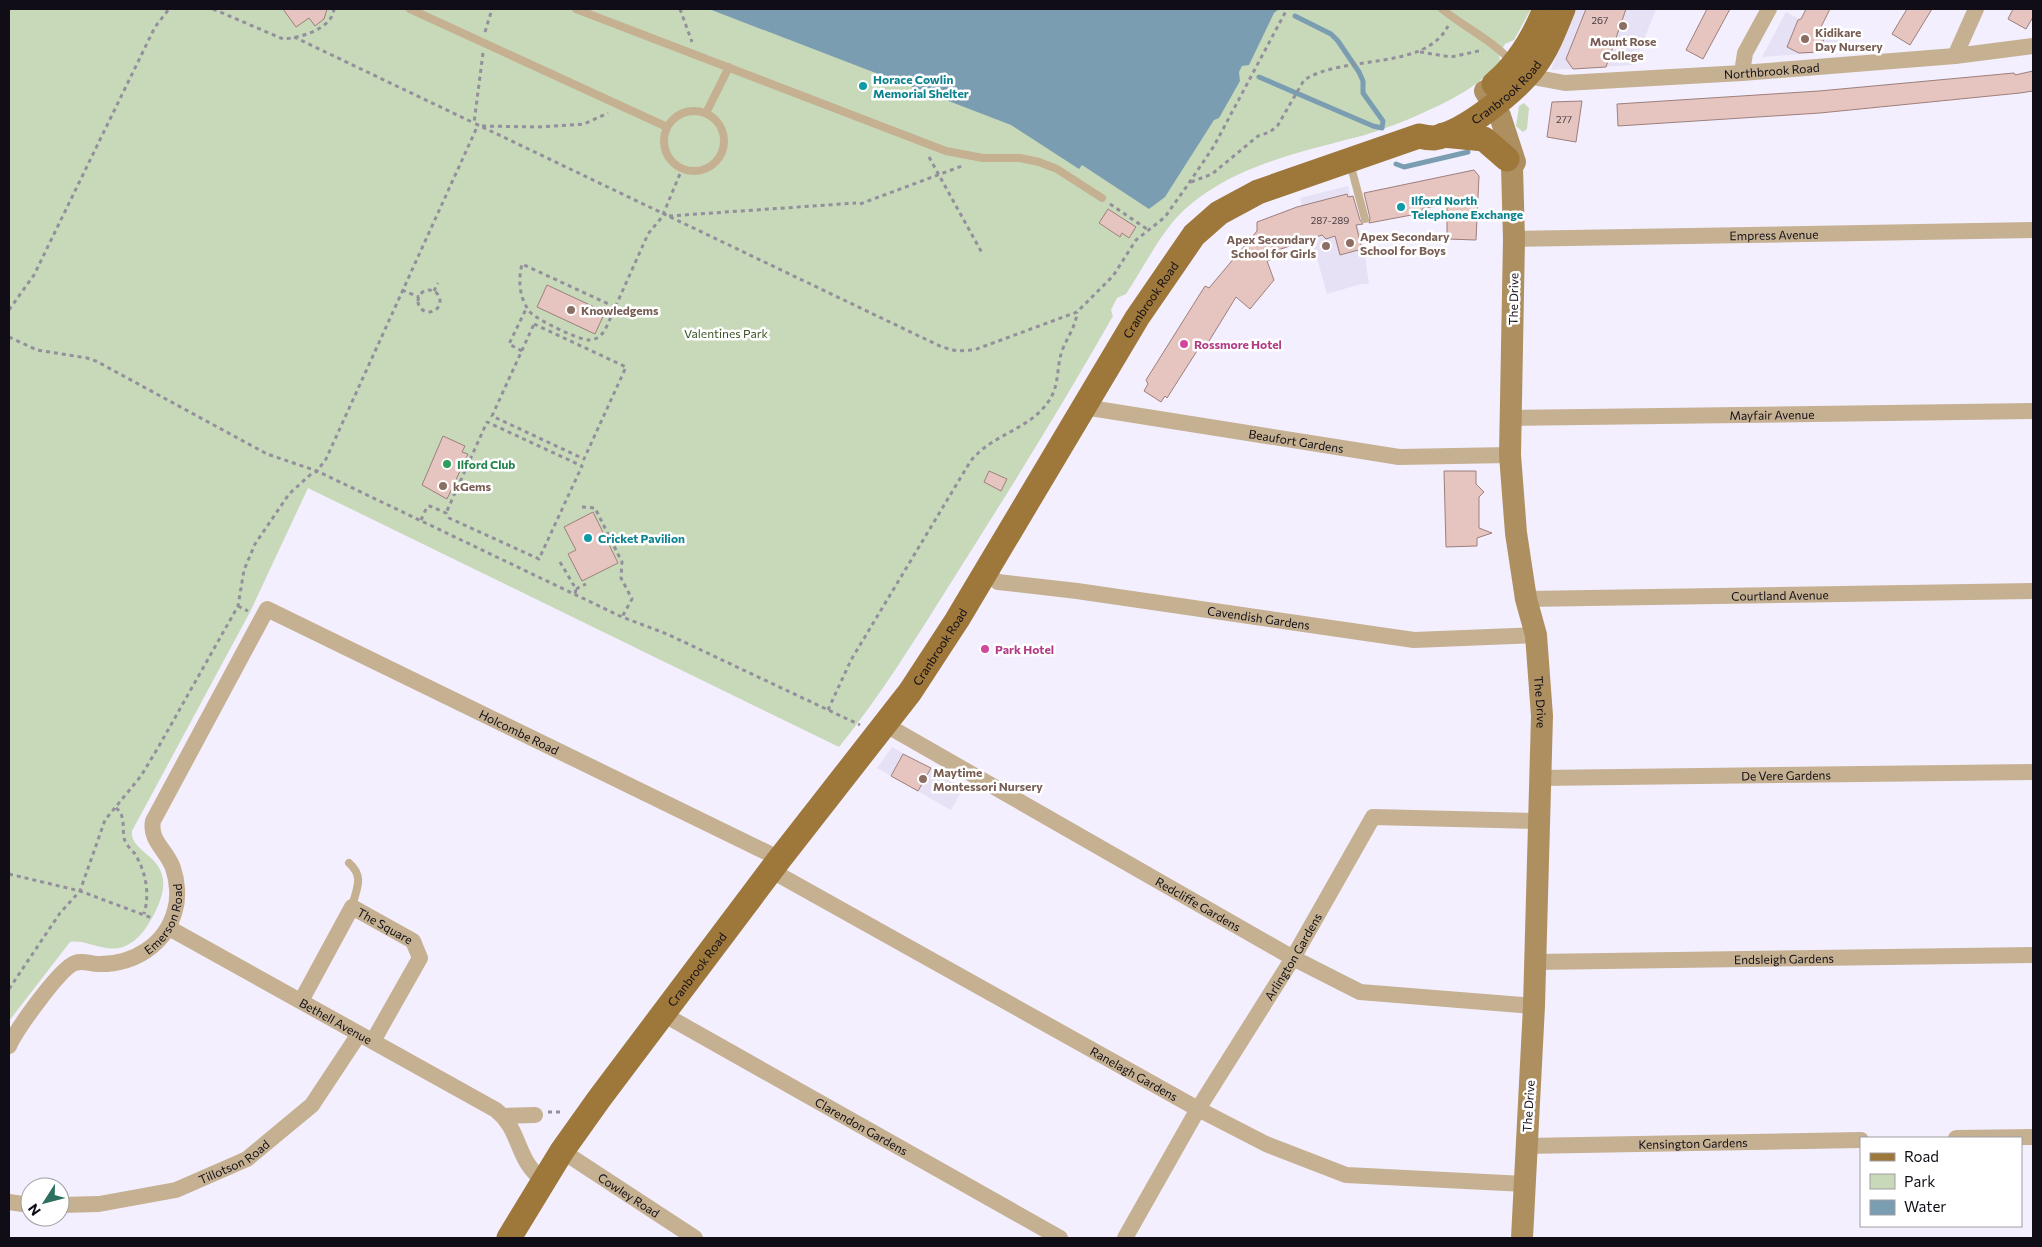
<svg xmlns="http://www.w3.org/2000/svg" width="2042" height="1247" font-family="Commissioner,sans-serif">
	<rect width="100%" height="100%" fill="#f3efff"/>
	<!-- built -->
	<path fill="#e6e1f5" d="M 1572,9 L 1656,9 L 1634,65 L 1551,70 Z
		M 1786,12 L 1850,45 L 1847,51 L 1762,57 Z
		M 1348,186 L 1364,249 L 1369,284 L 1361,284 L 1327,294 L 1300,198 Z
		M 892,747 L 964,787 L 951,810 L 877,768 Z"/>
	<!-- green -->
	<path fill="#c7d9b9" d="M 9,9 L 1531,9 L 1514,40 L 1505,44 L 1499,55 L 1500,61 C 1481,84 1456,98 1429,110 C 1408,120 1387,128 1365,135 C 1301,152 1228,166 1179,215 C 1159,236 1142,270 1126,294 L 1117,298 L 1111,310 L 1113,316 C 1062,406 1007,494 952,581 C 916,638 881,695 839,747 L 308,488 L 250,612 L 132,831 C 129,858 187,855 152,918 C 145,930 137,942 123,947 C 103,953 86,939 70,942 L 9,1021 Z
		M 1524,103 L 1529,108 L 1527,129 L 1523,132 L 1516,126 L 1519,106 Z"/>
	<!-- water -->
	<path fill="#7b9db2" d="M 709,9 L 1279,9 L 1274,13 L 1249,65 L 1242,66 L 1239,72 L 1240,81 L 1219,118 L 1214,120 L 1165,197 L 1149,209 L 1082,165 L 1079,169 L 1011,125 Z"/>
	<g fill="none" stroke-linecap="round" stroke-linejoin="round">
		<!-- stream -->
		<path stroke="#7b9db2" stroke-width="5" d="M 1259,77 L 1373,126 L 1382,128 L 1383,121 L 1363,93 L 1363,81 L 1359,72 L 1338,41 L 1331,34 L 1295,16
			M 1396,164 L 1404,167 L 1468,152"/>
	</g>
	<!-- building -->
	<path fill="#e6c5c0" stroke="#9d7f7b" d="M 283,9 L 327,9 L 324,19 L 315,26 L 309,18 L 296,27 Z
		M 1586,9 L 1626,9 L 1606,67 L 1573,69 L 1566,59 Z
		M 1707,9 L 1730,9 L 1703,59 L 1686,50 Z
		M 1806,9 L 1830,9 L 1820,29 L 1827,33 L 1818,52 L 1799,53 L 1787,47 L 1798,20 L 1801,19 Z
		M 1907,9 L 1932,9 L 1910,45 L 1892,34 Z
		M 2013,9 L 2033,9 L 2033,17 L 2026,29 L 2008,19 Z
		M 2033,71 L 2033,91 L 2020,93 L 1820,113 L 1618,126 L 1617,104 L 1819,91 L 2014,73 L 2015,75 Z
		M 1582,101 L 1576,142 L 1547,137 L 1552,102 Z
		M 1474,170 L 1479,176 L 1476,240 L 1447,239 L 1447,204 L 1422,209 L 1422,213 L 1369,223 L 1370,218 L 1364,193 Z
		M 1347,194 L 1348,197 L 1353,196 L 1360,220 L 1363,224 L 1356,225 L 1362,249 L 1340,255 L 1335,236 L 1326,239 L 1322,235 L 1278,250 L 1281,256 L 1267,261 L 1274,280 L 1250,309 L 1236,297 L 1206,346 L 1202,343 L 1167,398 L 1165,396 L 1161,402 L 1144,391 L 1148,384 L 1146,380 L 1205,286 L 1209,288 L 1257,231 L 1257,222 L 1297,207 Z
		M 1108,209 L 1136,227 L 1129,238 L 1122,233 L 1120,237 L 1099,223 Z
		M 547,285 L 605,312 L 595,334 L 537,307 Z
		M 443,436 L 465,446 L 462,452 L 468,454 L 447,499 L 422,485 Z
		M 989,471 L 1007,479 L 1001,491 L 984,482 Z
		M 1444,471 L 1476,471 L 1476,484 L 1484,492 L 1479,497 L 1479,528 L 1492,533 L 1477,538 L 1477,546 L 1446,547 Z
		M 593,512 L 618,563 L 582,581 L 568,554 L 576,550 L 564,527 Z
		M 903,754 L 931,768 L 918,791 L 891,776 Z"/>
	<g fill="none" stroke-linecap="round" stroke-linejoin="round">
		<!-- path -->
		<path stroke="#938f9c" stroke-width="3" stroke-dasharray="4 4" stroke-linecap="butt" d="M 213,9 L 283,39 C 300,38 332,29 334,9
			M 680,9 L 692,42
			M 485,32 L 492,9
			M 294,37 L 474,123
			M 1420,52 L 1451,57 L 1483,50
			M 483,53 L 474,123 L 942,347 L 957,351 L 974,350 L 1077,312 L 1113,276 L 1136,240 L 1165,217 L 1189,183 L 1214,146 L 1287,9
			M 482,126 L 537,127 L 584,124 L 608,113
			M 929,157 L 982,253
			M 1191,182 L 1212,174 L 1258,136 L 1270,132 L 1278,125 L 1304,80 C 1345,54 1425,71 1448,26
			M 860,204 L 962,166
			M 1110,204 L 1147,229
			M 669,216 L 856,203
			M 402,290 L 419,297
			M418 301a11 11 0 1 1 22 0a11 11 0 1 1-22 0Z
			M 434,291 L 438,283
			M 615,307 L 522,264 C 518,280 519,298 530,312 C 537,320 579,340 589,340 C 596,340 601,336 605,330 L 648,234 L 662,217 L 682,169
			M 9,310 L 34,275 L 155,27 L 169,9
			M 534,324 L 626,367 L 584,459 L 492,416 Z
			M 9,337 L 37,350 L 87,358 L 96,361 L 267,454 L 317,471 L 622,617 L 667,634 L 860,725
			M 522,351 L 509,344 L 527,307
			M 582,507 L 595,508 L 622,562 L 621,578 L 632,599 L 622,617
			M 421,520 L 427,507 L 430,506 L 446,513 L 449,518 L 539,559 L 582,466 L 487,422 L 446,513
			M 560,562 L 576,589 L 575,594
			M 576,589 L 586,584
			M 238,606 L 248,611
			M 828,710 L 851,660 L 970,462 C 990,435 1029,430 1048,402 C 1060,386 1056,368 1062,351 C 1067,337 1076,327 1077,312
			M 116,808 C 127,816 121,831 125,841 C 127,846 132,850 135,854 C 146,872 150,894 144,914
			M 9,874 L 80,891 L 152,918
			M 9,989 L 60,913 L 80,891 L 105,820 L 141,776 L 159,746 L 238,606 L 244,570 L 255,544 L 289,494 L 310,475 L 317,471 L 326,459 L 478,125
			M 548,1112 L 564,1112"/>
		<!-- lane -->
		<path stroke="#c5b091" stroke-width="8" d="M 410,9 L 667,127
			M 576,9 L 946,151 L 983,158 L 1020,158 L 1039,162 L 1057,169 L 1102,198
			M 1442,9 C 1464,27 1492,40 1511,61
			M664 141a30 30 0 1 1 60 0a30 30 0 1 1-60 0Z
			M 706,113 L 729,67
			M 1350,163 L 1365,219
			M 349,863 C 365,877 356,889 352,907"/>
		<!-- street -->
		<g stroke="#c5b091" stroke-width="16">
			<path d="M 1955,56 L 1976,9"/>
			<path id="s1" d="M 1520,70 L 1527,76 L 1565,83 L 1742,73 L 1955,56 L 2033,46"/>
			<path d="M 1742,73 L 1745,53 L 1769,9"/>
			<path id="s2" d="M 1514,239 L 2033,230"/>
			<path id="s3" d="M 1084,407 L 1399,457 L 1510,455"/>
			<path id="s4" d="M 1511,418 L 2033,411"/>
			<path id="s5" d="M 985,573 L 998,582 L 1077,591 L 1414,640 L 1536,635"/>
			<path id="s6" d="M 1526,599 L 2033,591"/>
			<path id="s7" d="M 886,725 L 1293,958 L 1360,992 L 1534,1006"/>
			<path id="s8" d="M 1540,778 L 2033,772"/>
			<path id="s9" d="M 772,871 L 1198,1109 L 1266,1144 L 1346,1175 L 1525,1184"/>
			<path id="s10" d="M 169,928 L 496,1110 C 522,1131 515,1160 544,1181"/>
			<path id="s11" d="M 1535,962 L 2033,955"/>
			<path id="s12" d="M 301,1001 L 352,907 L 413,941 L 420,958 L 373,1041"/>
			<path id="s13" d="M 663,1014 L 1060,1238"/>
			<path id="s14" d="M 9,1046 C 16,1030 60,968 75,963 C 83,960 90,964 98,964 C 133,965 166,945 175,910 C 179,897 177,880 173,868 C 167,850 149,841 153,821 L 267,609 L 768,853 L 778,861"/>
			<path d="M 503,1116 L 535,1115"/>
			<path d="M 1956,1138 L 2033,1137"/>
			<path id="s15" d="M 1525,1146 L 1861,1140"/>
			<path id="s16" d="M 562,1151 L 695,1238"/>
			<path d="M 9,1202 L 30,1205"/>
			<path id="s17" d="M 60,1205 L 99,1204 L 176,1190 L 247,1159 L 312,1105 L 359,1034"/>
			<path id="s18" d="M 1125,1238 L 1198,1109 L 1293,958 L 1373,817 L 1539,821"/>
		</g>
		<!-- secondary -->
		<path stroke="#ae8f60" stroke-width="22" id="s19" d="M 1485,91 L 1500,116 L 1515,162 L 1512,167 L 1514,239 L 1510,455 L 1516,533 L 1526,599 L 1536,635 L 1542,716 L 1534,1006 L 1522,1238"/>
		<!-- primary -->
		<g stroke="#9e773a" stroke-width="25">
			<path d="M 1494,84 C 1518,64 1534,37 1545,9"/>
			<path d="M 1443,135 L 1484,139 L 1507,159"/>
			<path id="s20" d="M 509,1238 L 562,1151 L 599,1099 L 778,861 L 910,692 L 957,620 L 1137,318 L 1194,235 L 1219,213 L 1258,192 L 1419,136 C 1423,137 1430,138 1434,138 C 1464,133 1516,91 1534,67 C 1547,50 1555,29 1563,9"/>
		</g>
	</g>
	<!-- markers -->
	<g fill="#8d6e63" stroke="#fff" stroke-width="2">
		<circle cx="1623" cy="26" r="5"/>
		<circle cx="1805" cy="39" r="5"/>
		<circle cx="1350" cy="243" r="5"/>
		<circle cx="1326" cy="246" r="5"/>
		<circle cx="571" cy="310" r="5"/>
		<circle cx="443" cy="486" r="5"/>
		<circle cx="923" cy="779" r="5"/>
	</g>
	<g fill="#0f9aa8" stroke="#fff" stroke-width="2">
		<circle cx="863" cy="86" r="5"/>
		<circle cx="1401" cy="207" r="5"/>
		<circle cx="588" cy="538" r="5"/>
	</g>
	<g fill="#d1479c" stroke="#fff" stroke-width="2">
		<circle cx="1184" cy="344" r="5"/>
		<circle cx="985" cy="649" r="5"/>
	</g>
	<circle fill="#2e9e5b" stroke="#fff" stroke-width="2" cx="447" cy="464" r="5"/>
	<g text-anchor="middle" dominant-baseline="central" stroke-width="5" stroke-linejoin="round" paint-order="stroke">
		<!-- number labels -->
		<g font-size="10" fill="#463b40">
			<text x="1600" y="20">267</text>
			<text x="1564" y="119">277</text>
			<text x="1330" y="220">287-289</text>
		</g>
		<!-- education labels -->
		<g font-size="12" font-weight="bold" fill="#785e54" stroke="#fff" text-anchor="start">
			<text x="1815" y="32">Kidikare<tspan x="1815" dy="14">Day Nursery</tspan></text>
			<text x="1623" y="41" text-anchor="middle">Mount Rose<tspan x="1623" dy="14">College</tspan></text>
			<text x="1360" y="236">Apex Secondary<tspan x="1360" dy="14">School for Boys</tspan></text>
			<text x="1316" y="239" text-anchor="end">Apex Secondary<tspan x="1316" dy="14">School for Girls</tspan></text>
			<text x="581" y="310">Knowledgems</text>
			<text x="453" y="486">kGems</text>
			<text x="933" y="772">Maytime<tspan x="933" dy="14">Montessori Nursery</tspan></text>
		</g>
		<!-- street labels -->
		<g font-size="12" fill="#100d16" stroke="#fff">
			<text stroke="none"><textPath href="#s1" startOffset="255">Northbrook Road</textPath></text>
			<text stroke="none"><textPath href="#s20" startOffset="1566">Cranbrook Road</textPath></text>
			<text stroke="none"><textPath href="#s2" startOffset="260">Empress Avenue</textPath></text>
			<text transform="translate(1513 299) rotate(-89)">The Drive</text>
			<text stroke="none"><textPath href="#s20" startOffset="1138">Cranbrook Road</textPath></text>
			<text stroke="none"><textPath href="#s4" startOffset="261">Mayfair Avenue</textPath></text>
			<text stroke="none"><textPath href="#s3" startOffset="215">Beaufort Gardens</textPath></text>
			<text stroke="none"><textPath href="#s6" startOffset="254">Courtland Avenue</textPath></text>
			<text stroke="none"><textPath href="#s5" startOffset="279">Cavendish Gardens</textPath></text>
			<text stroke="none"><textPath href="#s20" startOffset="732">Cranbrook Road</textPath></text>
			<text stroke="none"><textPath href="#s19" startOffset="621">The Drive</textPath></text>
			<text stroke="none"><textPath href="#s14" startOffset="848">Holcombe Road</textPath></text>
			<text stroke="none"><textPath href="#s8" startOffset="246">De Vere Gardens</textPath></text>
			<text stroke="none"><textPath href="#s7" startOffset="360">Redcliffe Gardens</textPath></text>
			<text stroke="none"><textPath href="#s14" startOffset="219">Emerson Road</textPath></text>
			<text stroke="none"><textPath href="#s12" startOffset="145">The Square</textPath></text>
			<text stroke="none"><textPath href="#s18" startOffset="328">Arlington Gardens</textPath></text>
			<text stroke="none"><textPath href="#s11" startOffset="249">Endsleigh Gardens</textPath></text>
			<text stroke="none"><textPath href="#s20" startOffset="328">Cranbrook Road</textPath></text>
			<text stroke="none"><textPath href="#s10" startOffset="191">Bethell Avenue</textPath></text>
			<text stroke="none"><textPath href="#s9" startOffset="415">Ranelagh Gardens</textPath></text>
			<text transform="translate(1528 1106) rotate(-86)">The Drive</text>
			<text stroke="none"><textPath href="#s13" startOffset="228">Clarendon Gardens</textPath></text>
			<text stroke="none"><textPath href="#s15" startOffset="168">Kensington Gardens</textPath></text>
			<text stroke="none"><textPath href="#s17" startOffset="182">Tillotson Road</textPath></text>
			<text stroke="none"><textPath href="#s16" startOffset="80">Cowley Road</textPath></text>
		</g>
		<!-- culture labels -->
		<g font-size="12" font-weight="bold" fill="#0d838f" stroke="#fff" text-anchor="start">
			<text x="873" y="79">Horace Cowlin<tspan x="873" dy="14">Memorial Shelter</tspan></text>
			<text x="1411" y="200">Ilford North<tspan x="1411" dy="14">Telephone Exchange</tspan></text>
			<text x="598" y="538">Cricket Pavilion</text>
		</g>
		<!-- park labels -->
		<g font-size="12" fill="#395223" stroke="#fff">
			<text x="726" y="333">Valentines Park</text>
		</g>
		<!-- hotel labels -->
		<g font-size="12" font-weight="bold" fill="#b23c85" stroke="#fff" text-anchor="start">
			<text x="1194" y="344">Rossmore Hotel</text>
			<text x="995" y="649">Park Hotel</text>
		</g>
		<!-- leisure labels -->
		<g font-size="12" font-weight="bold" fill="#27864d" stroke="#fff" text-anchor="start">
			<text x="457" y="464">Ilford Club</text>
		</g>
	</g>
	<!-- border -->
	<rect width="2042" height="1247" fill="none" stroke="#100d16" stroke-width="20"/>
	<!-- legend -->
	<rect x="1860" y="1137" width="162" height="90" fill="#ffffff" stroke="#9f9ea2"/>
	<rect x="1870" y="1153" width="25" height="8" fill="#9e773a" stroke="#9f9ea2"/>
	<text x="1904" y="1162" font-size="15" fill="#100d16">Road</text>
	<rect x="1870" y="1174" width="25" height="15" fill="#c7d9b9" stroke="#9f9ea2"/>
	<text x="1904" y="1187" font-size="15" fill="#100d16">Park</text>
	<rect x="1870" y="1200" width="25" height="15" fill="#7b9db2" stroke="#9f9ea2"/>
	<text x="1904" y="1212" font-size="15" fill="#100d16">Water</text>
	<!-- north arrow -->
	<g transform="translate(45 1202) rotate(234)"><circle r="24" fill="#ffffff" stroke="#9f9ea2"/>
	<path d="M0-4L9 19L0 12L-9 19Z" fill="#2e7060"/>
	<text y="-8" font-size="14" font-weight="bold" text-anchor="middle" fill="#100d16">N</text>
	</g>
</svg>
